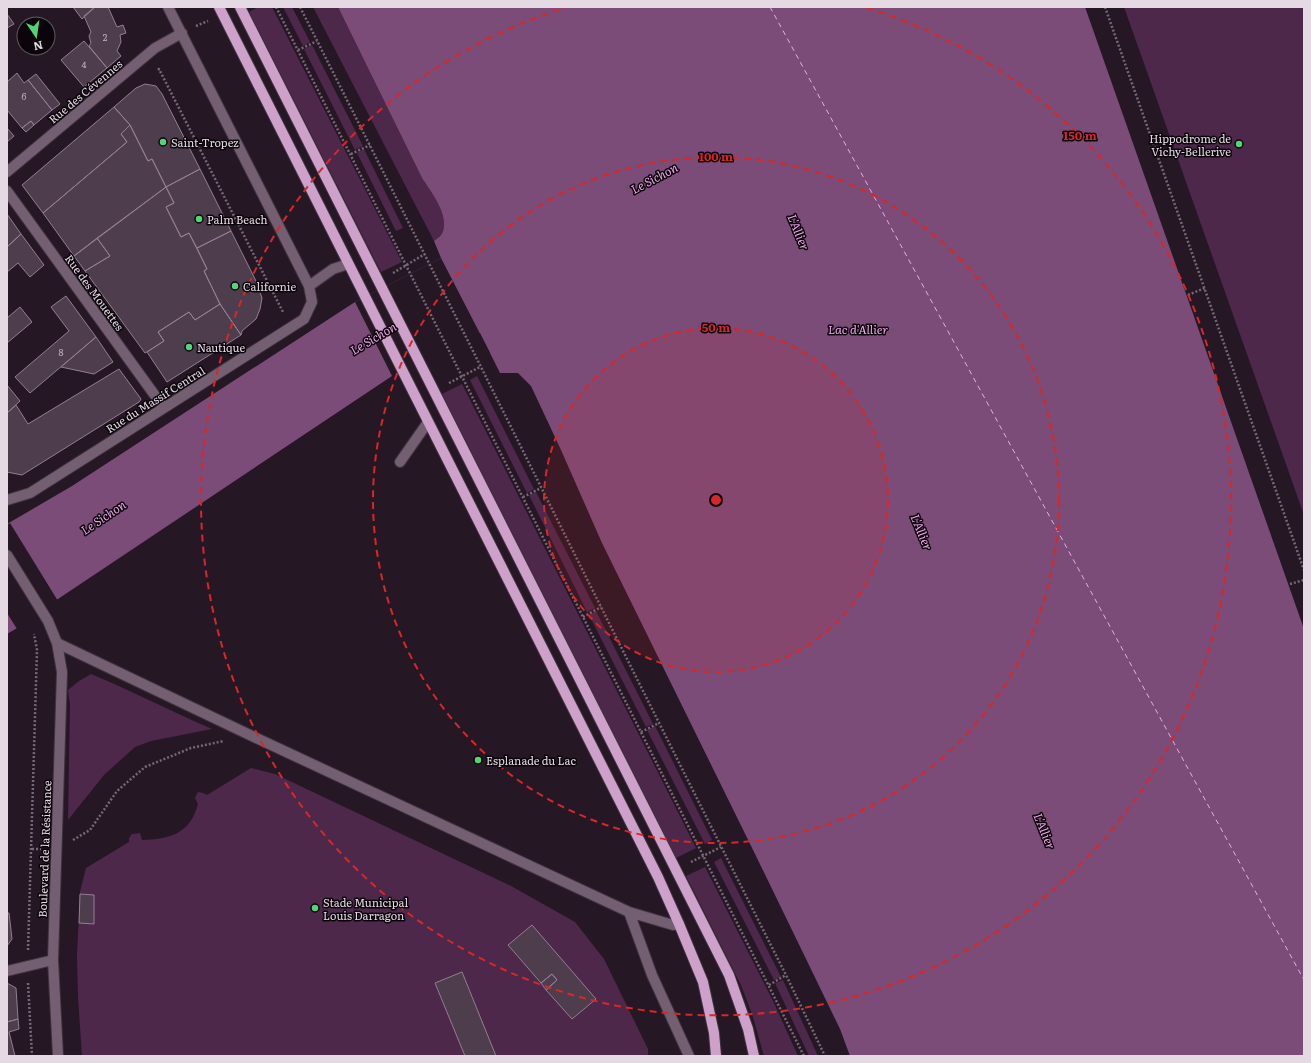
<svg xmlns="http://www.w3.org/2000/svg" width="1311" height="1063" font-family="Literata,serif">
	<rect width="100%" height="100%" fill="#261725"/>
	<!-- green -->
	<path fill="#4d284b" d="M 258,7 L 272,7 L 402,262 L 381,272 L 249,12 Z
		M 283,7 L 292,7 L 310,42 L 303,46 Z
		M 313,7 L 338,7 L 422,178 C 431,192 452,218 441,235 C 440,237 436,239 434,241 Z
		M 1124,7 L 1304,7 L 1304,515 Z
		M 312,45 L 363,146 L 355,150 L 304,49 Z
		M 364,149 L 403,228 L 396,231 L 357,153 Z
		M 477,376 L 534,489 L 527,493 L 470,380 Z
		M 462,384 L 696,848 L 676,858 L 442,394 Z
		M 536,492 L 595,608 L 587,612 L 529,495 Z
		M 596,611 L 653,724 L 646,727 L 589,615 Z
		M 91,674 C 132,691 171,711 212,729 L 151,741 L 135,747 L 104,775 L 68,820 L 70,705 L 68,690 L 79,681 Z
		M 655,726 L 712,840 L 705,844 L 647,730 Z
		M 251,768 L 275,774 L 511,886 L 575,922 L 604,959 L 648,1049 L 648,1056 L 82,1056 L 78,997 L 77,956 L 80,892 L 86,868 L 129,842 L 129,838 L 132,834 L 140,833 L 142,840 C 170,839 190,834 198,804 L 195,798 L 198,792 L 203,793 L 207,795 Z
		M 721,858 L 781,977 L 774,980 L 714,862 Z
		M 705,867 L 774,1003 L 798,1056 L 764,1056 L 752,1014 L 741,985 L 686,876 Z
		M 783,980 L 818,1056 L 809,1056 L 775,983 Z"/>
	<!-- water -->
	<path fill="#7b4c78" d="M 338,7 L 1085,7 L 1304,629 L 1304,1056 L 850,1056 L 840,1029 L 756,856 L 602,543 L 561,450 L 531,386 L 518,373 L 500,373 L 480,333 L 392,376 L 19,625 L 19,627 L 7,634 L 7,524 L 72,486 L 355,302 L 441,258 L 434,241 C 436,239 440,237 441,235 C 452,218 431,192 422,178 Z"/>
	<!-- pier -->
	<path fill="#261725" d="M 441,258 L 490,353 L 488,354 L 479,335 L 393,378 L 355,302 Z
		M 10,523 L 58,601 L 17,629 L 7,613 L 7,525 Z"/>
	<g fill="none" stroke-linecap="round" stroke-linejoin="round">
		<!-- ferry -->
		<path stroke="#efa7ea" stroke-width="1" stroke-dasharray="5 4" stroke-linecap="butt" d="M 770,7 L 1304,980"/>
	</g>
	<!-- building -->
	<path fill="#4e3d4d" stroke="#937f91" d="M 73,7 L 95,7 L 82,19 Z
		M 95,7 L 108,7 L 117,27 L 123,25 L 126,33 L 120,35 L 121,42 L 117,51 L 121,56 L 107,68 L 89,46 L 91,43 L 89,36 L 91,32 L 84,16 Z
		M 7,14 L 14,24 L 7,28 Z
		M 84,41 L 107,68 L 84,87 L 61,60 Z
		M 17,73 L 24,83 L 28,80 L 52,110 L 34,125 L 31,121 L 22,128 L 7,110 L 7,82 Z
		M 36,74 L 60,104 L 52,110 L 28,80 Z
		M 145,84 L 156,86 L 162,94 L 200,169 L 166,187 L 152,159 L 148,161 L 130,125 L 114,107 L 136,88 Z
		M 114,107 L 130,125 L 121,134 L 127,142 L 43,213 L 22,185 Z
		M 31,121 L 34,125 L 26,132 L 22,128 Z
		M 130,125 L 148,161 L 152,159 L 166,187 L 74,256 L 43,213 L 127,142 L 121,134 Z
		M 7,128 L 14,136 L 7,142 Z
		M 200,169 L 231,231 L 197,248 L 189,233 L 181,237 L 166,207 L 174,203 L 166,187 Z
		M 166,187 L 174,203 L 166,207 L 181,237 L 189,233 L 207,269 L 204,271 L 220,304 L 195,320 L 189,312 L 158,332 L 164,341 L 145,353 L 85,271 L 110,256 L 97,238 Z
		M 7,214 L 21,234 L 7,247 Z
		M 231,231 L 256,281 L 262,298 L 260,309 L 256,319 L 242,331 L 241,335 L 220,304 L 204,271 L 207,269 L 197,248 Z
		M 21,234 L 44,265 L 30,277 L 18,263 L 7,272 L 7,247 Z
		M 97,238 L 110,256 L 85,271 L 74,256 Z
		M 66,296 L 96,337 L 30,393 L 15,377 L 69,331 L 51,307 Z
		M 220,304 L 241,335 L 167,382 L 147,352 L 164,341 L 158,332 L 189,312 L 195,320 Z
		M 20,307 L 32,322 L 7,343 L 7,318 Z
		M 96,337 L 113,362 L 94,374 L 61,367 Z
		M 119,369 L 141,399 L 139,402 L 22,475 L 7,472 L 7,413 L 16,405 L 28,424 Z
		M 7,385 L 20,401 L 7,413 Z
		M 80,894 L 94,895 L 94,924 L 79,923 Z
		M 7,913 L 9,913 L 12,939 L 7,946 Z
		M 532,925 L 596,999 L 572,1019 L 546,990 L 557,980 L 552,974 L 541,983 L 508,945 Z
		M 462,972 L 496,1056 L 465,1056 L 435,983 Z
		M 552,974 L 557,980 L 546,990 L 541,983 Z
		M 7,983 L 16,988 L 18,1019 L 7,1022 Z
		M 18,1019 L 19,1029 L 9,1032 L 15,1056 L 7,1056 L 7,1022 Z"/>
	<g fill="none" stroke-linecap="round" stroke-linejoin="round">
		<defs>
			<path id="minor" d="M 7,172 L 155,48 L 182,33
				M 7,191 L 164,408
				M 309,286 L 333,269 L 348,264
				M 400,462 L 428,422
				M 7,500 L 30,493 L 304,319 L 312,302 L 309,286 L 168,7
				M 7,555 L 48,621 L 57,643 L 62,672 L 53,960 L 58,1056
				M 57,643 L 252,736 L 629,912 L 673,925 L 679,924
				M 629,912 L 652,975 L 689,1056
				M 7,971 L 53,960"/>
			<path id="major" d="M 219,7 L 658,877 L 679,924 L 703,982 L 714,1033 L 716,1056
				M 240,7 L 729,975 L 748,1029 L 754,1056"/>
		</defs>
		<!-- minor casing -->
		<use href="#minor" stroke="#413240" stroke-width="12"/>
		<!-- major casing -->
		<use href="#major" stroke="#413240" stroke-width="12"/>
		<!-- path -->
		<path stroke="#766975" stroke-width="2.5" stroke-dasharray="2 2" stroke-linecap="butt" d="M 276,7 L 804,1056
			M 300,7 C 463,329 623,653 786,975 L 825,1056
			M 1105,7 L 1304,570
			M 196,26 L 208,21
			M 298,50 L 317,41
			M 158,70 L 159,69 L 283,312
			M 351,154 L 370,145
			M 393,273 L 425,254
			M 1188,295 L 1205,288
			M 449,383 L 480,367
			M 523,497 L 541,488
			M 1290,584 L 1304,580
			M 583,617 L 601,607
			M 641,732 L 659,723
			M 73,840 L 90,830 L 117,791 L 145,767 L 191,748 L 224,741
			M 32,849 L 41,849
			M 691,862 L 721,847
			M 28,950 L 37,650 L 34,634
			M 28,983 L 32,1056
			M 769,985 L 786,975"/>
		<!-- minor -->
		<use href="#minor" stroke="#745f72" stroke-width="10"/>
		<!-- major -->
		<use href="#major" stroke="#cea1ca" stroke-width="10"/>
	</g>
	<!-- distance rings -->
	<circle cx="716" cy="500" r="172" fill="#d62828" fill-opacity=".12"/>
	<g fill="none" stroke="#d62828" stroke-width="2" stroke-dasharray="7 5">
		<circle cx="716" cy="500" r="172"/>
		<circle cx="716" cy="500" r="343"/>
		<path d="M867 8A515 515 0 1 1 565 8"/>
	</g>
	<!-- markers -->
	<g fill="#51d674" stroke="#0b050b" stroke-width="1.5">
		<circle cx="163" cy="142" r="4"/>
		<circle cx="1239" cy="144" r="4"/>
		<circle cx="199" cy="219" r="4"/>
		<circle cx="235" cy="286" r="4"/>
		<circle cx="189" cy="347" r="4"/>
		<circle cx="478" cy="760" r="4"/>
		<circle cx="315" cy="908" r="4"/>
	</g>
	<g text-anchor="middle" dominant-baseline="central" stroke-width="3" stroke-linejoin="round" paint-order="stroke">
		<!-- number labels -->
		<g font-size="9" fill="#bfb3be">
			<text x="105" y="37">2</text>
			<text x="84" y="64">4</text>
			<text x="24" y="96">6</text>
			<text x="61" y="352">8</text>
		</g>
		<!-- street labels -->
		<g font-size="11" fill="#e5dae4" stroke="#0b050b">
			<text transform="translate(85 91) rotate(-40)">Rue des Cévennes</text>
			<text transform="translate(95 292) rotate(54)">Rue des Mouettes</text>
			<text transform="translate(155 399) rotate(-32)">Rue du Massif Central</text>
			<text transform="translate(44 849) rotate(-88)">Boulevard de la Résistance</text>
		</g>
		<!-- poi labels -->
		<g font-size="11" fill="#e5dae4" stroke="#0b050b" text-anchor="start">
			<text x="1231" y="138" text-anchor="end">Hippodrome de<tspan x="1231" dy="13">Vichy-Bellerive</tspan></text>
			<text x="171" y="142">Saint-Tropez</text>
			<text x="207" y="219">Palm Beach</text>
			<text x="243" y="286">Californie</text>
			<text x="197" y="347">Nautique</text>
			<text x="486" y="760">Esplanade du Lac</text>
			<text x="323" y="902">Stade Municipal<tspan x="323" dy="13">Louis Darragon</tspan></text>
		</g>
		<!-- water labels -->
		<g font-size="12" font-style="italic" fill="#efa7ea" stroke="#0b050b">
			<text transform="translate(654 178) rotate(-28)">Le Sichon</text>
			<text transform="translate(799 232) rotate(68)">L'Allier</text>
			<text x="858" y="329">Lac d'Allier</text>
			<text transform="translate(373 338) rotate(-31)">Le Sichon</text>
			<text transform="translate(103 517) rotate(-34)">Le Sichon</text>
			<text transform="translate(922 532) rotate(68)">L'Allier</text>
			<text transform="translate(1045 831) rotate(68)">L'Allier</text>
		</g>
	</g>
	<circle cx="716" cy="500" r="6" fill="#d62828" stroke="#0b050b" stroke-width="2"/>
	<g font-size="12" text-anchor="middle" font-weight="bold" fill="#d62828" stroke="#0b050b" stroke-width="3" stroke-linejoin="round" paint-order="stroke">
		<text x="1080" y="140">150 m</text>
		<text x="716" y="161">100 m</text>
		<text x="716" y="332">50 m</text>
	</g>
	<!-- border -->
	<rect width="1311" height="1063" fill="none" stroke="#e5dae4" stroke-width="16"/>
	<!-- north arrow -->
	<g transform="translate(36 36) rotate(167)"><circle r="19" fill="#0b050b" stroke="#625a62"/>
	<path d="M0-3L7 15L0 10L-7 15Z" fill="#51d674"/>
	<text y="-6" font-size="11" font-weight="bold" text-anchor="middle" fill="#e5dae4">N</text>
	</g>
</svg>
